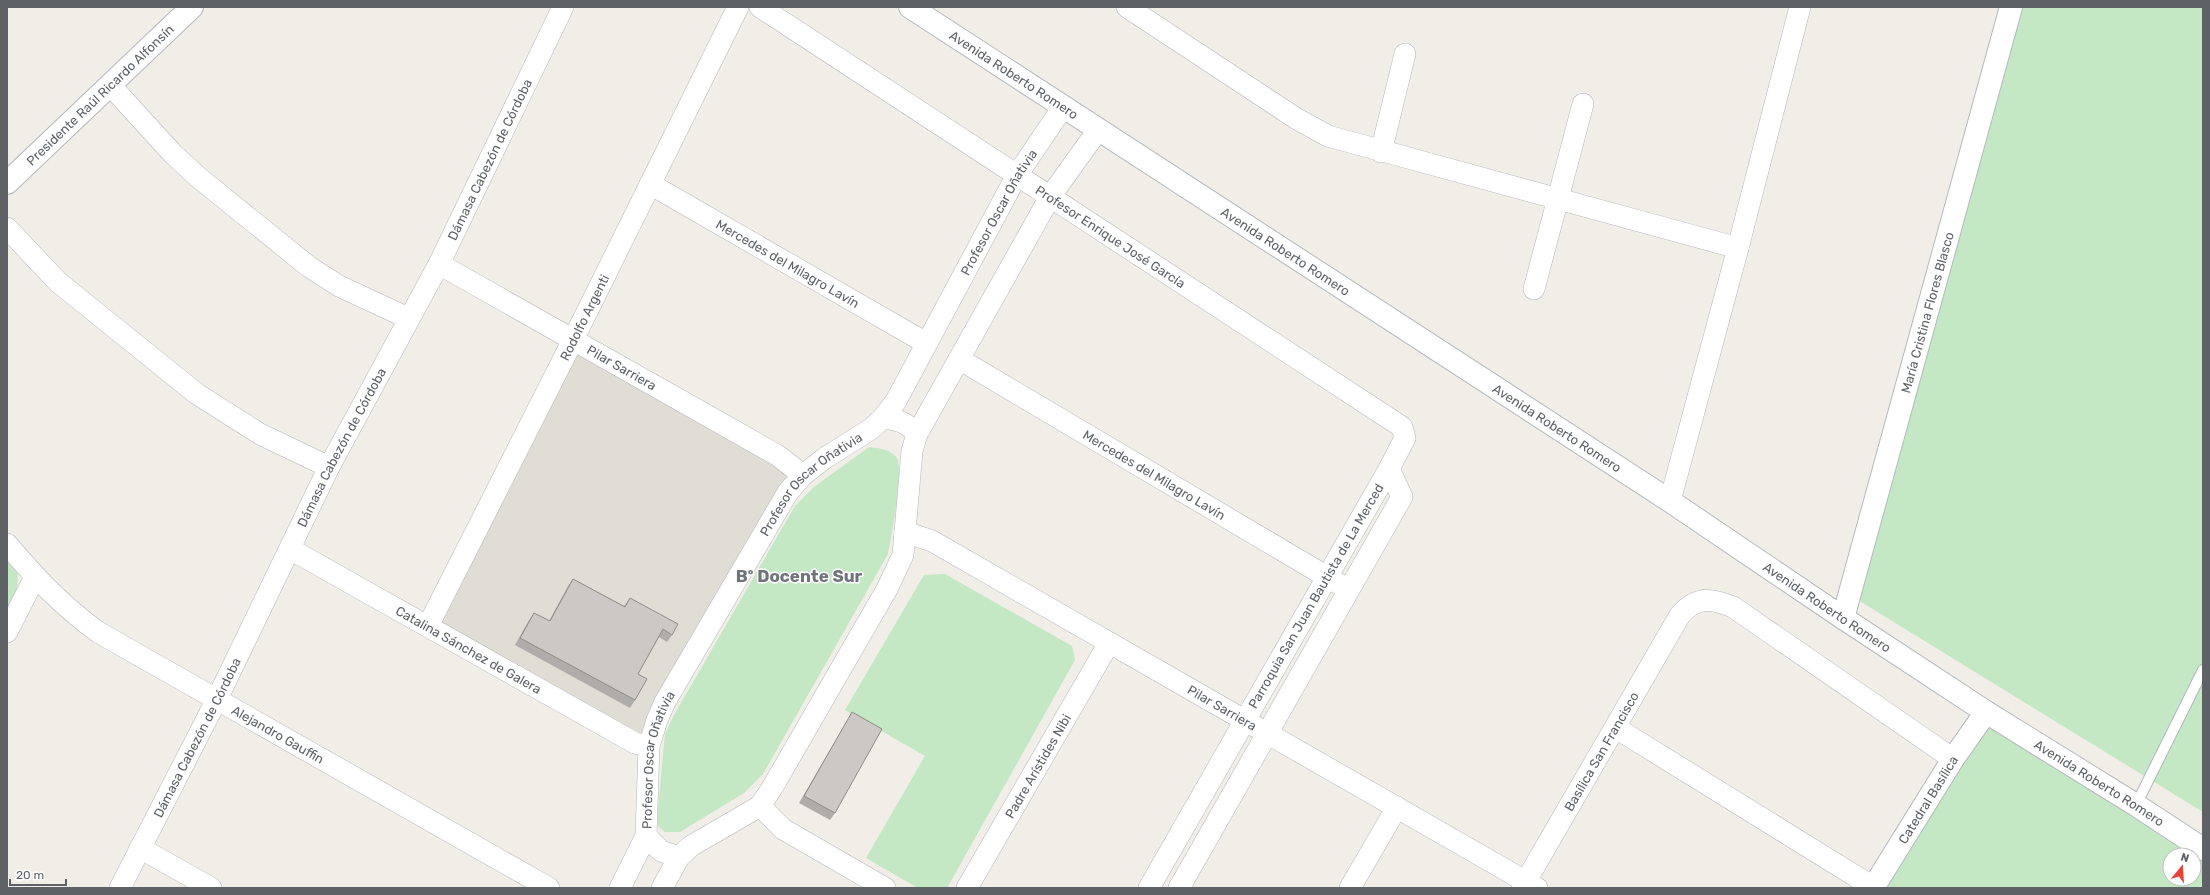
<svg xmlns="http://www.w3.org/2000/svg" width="2210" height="895" font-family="Rubik,sans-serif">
	<rect width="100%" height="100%" fill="#f0eee7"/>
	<!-- education -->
	<path fill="#e0ddd5" d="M 574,342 L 802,475 L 649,746 L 428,625 Z"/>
	<!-- green -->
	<path fill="#c4e7c4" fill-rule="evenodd" d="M 2016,7 L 2203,7 L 2203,812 L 1858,600 Z
		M 869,447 C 878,448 891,449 897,458 C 904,472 891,537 888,554 L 763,774 L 744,793 L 680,832 L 665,832 L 658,826 L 657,818 L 665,734 L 674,715 L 795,506 L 814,487 Z
		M 7,561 L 18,573 L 17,590 L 7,610 Z
		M 945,574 L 1072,646 L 1075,660 L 947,888 L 918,888 L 866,858 L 925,756 L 845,710 L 924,575 Z
		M 1987,718 L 2203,857 L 2203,888 L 1885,888 ZM 2170,855 L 2194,855 L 2194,879 L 2170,879 Z"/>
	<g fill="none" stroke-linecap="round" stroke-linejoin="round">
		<defs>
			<path id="lane" d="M 2136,805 L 2203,670"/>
			<g id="street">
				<path id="s1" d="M 760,7 L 1402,427 L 1405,438 L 1389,469 L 1149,888"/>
				<path d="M 1127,7 L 1297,119 L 1328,136 L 1738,248"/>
				<path d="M 111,86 L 173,154 L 198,177 L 308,266 L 339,286 L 408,318"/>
				<path d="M 1381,152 L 1405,54"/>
				<path id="s2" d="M 650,184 L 926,343"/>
				<path d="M 7,228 L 58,282 L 197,394 L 260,434 L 329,467"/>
				<path id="s3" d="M 439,264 L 777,455 L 803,475"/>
				<path d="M 1534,289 L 1583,104"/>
				<path id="s4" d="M 959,359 L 1339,584"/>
				<path d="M 883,418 C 899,420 906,422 917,434"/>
				<path d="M 1670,501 L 1738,248 L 1800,7"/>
				<path id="s5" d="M 905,532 L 932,541 L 1537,888"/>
				<path id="s6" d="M 7,544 C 36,578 61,605 98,632 L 549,888"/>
				<path id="s7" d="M 290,549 L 635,743 L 649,746"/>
				<path id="s8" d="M 428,626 L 573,340 L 738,7"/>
				<path d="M 7,632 L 35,577"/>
				<path d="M 1616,728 L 1873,887"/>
				<path d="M 760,806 L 783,829 L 885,888"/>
				<path d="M 646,836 L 661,851 L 679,857"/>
				<path d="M 140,848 L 211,888"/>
				<path id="s9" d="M 120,888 L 217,699 L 329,467 L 439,264 L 563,7"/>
				<path id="s10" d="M 620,888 L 646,836 L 649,746 L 657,720 L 665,702 L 788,492 L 803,475 L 825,458 L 871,429 L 883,418 L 896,401 L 1017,175 L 1063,107"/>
				<path d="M 662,888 L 679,857 L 691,846 L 760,806 L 772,788 L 887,589 L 903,555 L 912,451 L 917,434 L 1050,197 L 1098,130"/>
				<path id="s11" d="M 967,888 L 1109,643"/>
				<path d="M 1179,888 L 1402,497 L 1389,469"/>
				<path d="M 1350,888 L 1397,807"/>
				<path id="s12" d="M 1522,888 L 1680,615 C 1697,596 1711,598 1733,607 L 1953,759"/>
			</g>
			<g id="secondary">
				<path id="s13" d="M 910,7 L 1670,501 L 1843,618 L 1986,712 L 2136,805 L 2203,849"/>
				<path id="s14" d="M 7,183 L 192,7"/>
				<path id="s15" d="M 1843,618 L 2011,7"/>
				<path id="s16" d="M 1873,888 L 1953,759 L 1986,712"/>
			</g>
		</defs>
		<!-- lane casing -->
		<use href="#lane" stroke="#b4b7bb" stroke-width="12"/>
		<!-- street casing -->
		<use href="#street" stroke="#b4b7bb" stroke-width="22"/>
		<!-- secondary casing -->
		<use href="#secondary" stroke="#b5b9be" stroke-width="24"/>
		<!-- lane -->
		<use href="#lane" stroke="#fff" stroke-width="10"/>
		<!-- street -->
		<use href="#street" stroke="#fff" stroke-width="21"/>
		<!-- secondary -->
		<use href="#secondary" stroke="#fff" stroke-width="22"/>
	</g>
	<!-- wall -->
	<path fill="#afada9" d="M 573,579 L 624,606 L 630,598 L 672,635 L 667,642 L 659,637 L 638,674 L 635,700 L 630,708 L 515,645 L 529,620 L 534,613 L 549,621 L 568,586 Z
		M 852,712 L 835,813 L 830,820 L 799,803 L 848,719 Z"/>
	<!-- building -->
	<path fill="#ccc9c4" stroke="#8f8d89" d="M 573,579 L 625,607 L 630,598 L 678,624 L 672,635 L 663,629 L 638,674 L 647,679 L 635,700 L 520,638 L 534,613 L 550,621 Z
		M 852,712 L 882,729 L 835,813 L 804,796 Z"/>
	<g text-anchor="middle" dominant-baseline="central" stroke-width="3" stroke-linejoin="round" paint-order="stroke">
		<!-- street labels -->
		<g font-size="13" fill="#5e6267" stroke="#fff">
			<text stroke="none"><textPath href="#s13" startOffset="124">Avenida Roberto Romero</textPath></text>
			<text stroke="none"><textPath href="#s14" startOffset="128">Presidente Raúl Ricardo Alfonsín</textPath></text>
			<text stroke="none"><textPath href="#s9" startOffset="817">Dámasa Cabezón de Córdoba</textPath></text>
			<text stroke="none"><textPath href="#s10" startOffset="796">Profesor Oscar Oñativia</textPath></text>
			<text stroke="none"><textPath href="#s1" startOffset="419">Profesor Enrique José García</textPath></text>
			<text stroke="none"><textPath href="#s13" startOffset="448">Avenida Roberto Romero</textPath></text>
			<text stroke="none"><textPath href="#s2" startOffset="159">Mercedes del Milagro Lavín</textPath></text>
			<text stroke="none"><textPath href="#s15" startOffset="317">María Cristina Flores Blasco</textPath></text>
			<text stroke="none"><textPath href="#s8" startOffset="346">Rodolfo Argenti</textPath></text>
			<text stroke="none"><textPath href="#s3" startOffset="210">Pilar Sarriera</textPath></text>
			<text stroke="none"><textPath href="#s13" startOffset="772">Avenida Roberto Romero</textPath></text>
			<text stroke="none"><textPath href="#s9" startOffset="493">Dámasa Cabezón de Córdoba</textPath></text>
			<text stroke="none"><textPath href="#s4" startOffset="227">Mercedes del Milagro Lavín</textPath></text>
			<text stroke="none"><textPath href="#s10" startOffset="460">Profesor Oscar Oñativia</textPath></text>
			<text transform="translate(1316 596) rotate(-60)">Parroquia San Juan Bautista de La Merced</text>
			<text stroke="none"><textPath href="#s13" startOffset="1096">Avenida Roberto Romero</textPath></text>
			<text stroke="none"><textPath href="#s7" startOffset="205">Catalina Sánchez de Galera</textPath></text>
			<text stroke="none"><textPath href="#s5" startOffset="363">Pilar Sarriera</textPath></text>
			<text stroke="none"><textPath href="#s6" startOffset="334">Alejandro Gauffin</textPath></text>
			<text stroke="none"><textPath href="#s9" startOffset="169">Dámasa Cabezón de Córdoba</textPath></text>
			<text stroke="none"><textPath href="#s12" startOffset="158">Basílica San Francisco</textPath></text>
			<text stroke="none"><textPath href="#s10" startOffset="136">Profesor Oscar Oñativia</textPath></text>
			<text stroke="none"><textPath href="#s11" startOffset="141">Padre Arístides Nibi</textPath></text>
			<text stroke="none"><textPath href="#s13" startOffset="1420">Avenida Roberto Romero</textPath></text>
			<text stroke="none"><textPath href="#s16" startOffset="104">Catedral Basílica</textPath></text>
		</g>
		<!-- district labels -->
		<g font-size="17" font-weight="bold" fill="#6f7479" stroke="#fff">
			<text x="799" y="576">Bº Docente Sur</text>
		</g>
	</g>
	<!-- border -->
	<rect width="2210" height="895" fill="none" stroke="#5e6267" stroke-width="16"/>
	<!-- north arrow -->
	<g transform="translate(2182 867) rotate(18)"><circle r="19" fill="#ffffff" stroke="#bfc0c2"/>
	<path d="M0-3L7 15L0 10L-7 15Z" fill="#e94134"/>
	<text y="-6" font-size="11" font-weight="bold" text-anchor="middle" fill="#5e6267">N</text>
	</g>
	<!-- scale -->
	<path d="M10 879v6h56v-6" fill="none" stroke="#5e6267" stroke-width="2"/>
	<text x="16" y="879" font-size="12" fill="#5e6267" stroke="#ffffff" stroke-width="3" paint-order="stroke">20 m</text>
</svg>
